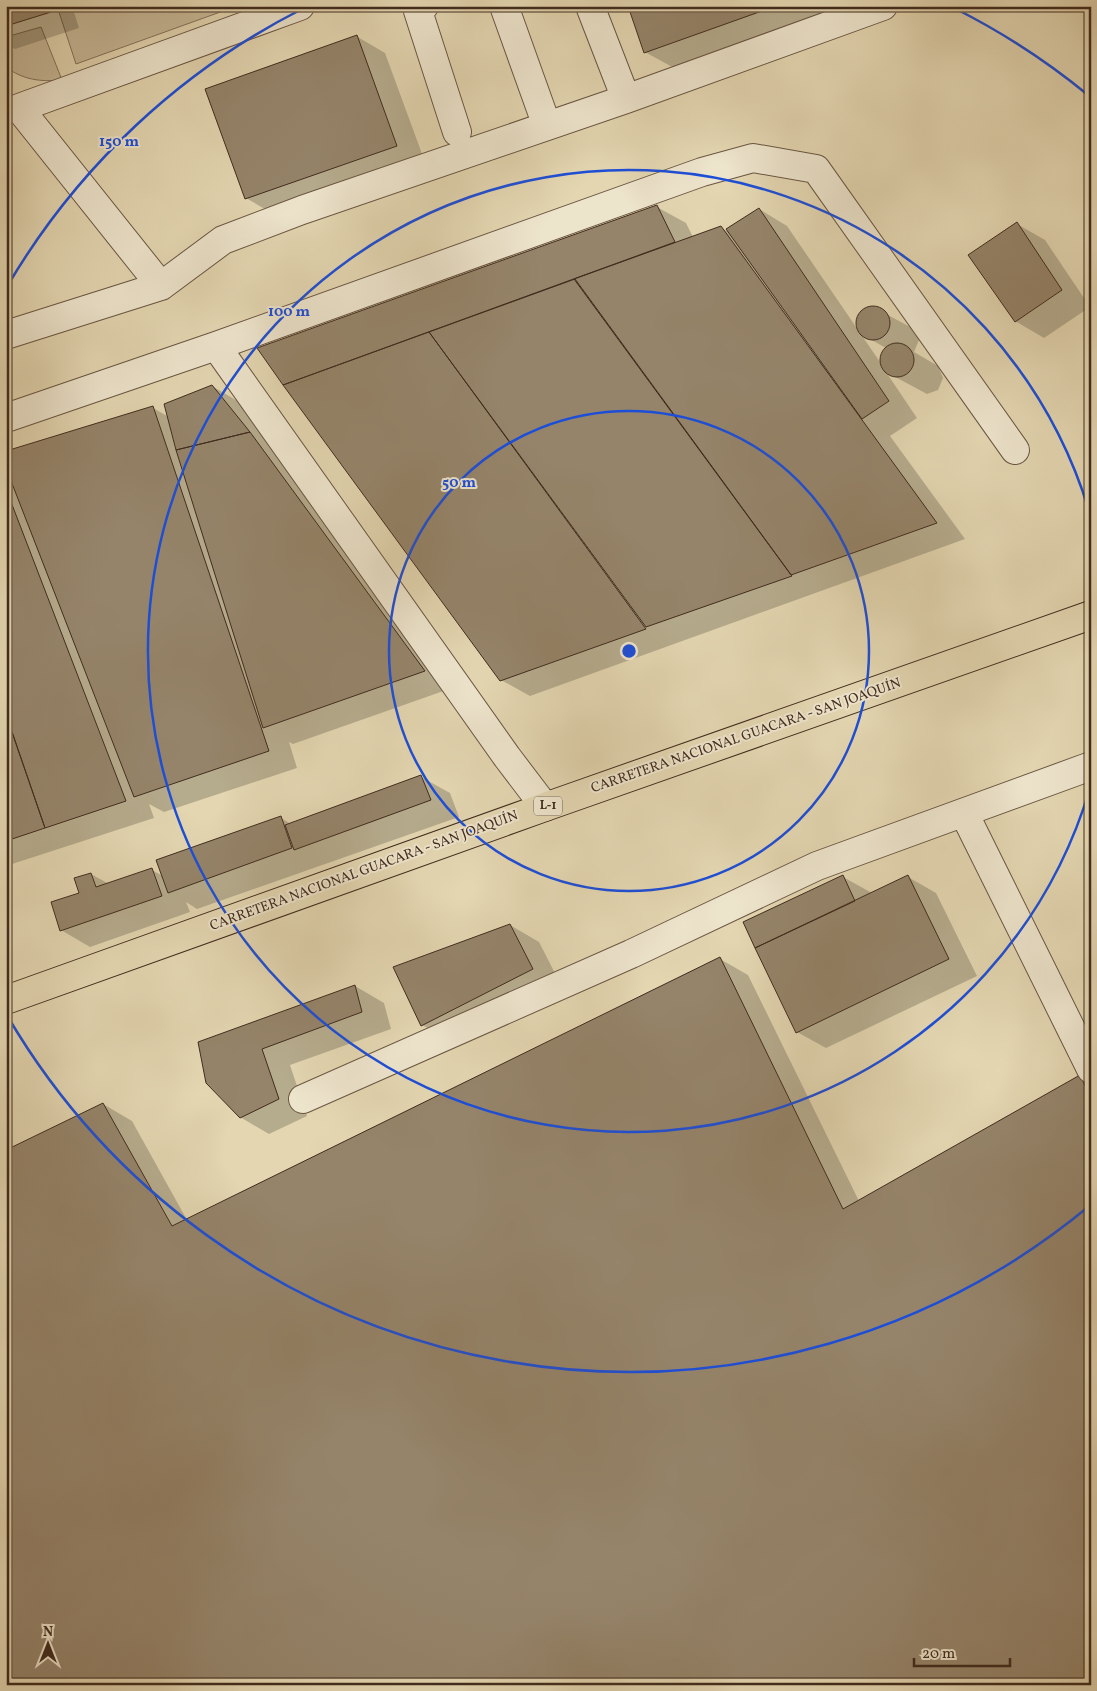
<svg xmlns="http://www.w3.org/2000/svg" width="1097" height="1691" font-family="Vollkorn,serif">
	<rect width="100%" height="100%" fill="#e3d6b1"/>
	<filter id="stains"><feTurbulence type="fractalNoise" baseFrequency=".004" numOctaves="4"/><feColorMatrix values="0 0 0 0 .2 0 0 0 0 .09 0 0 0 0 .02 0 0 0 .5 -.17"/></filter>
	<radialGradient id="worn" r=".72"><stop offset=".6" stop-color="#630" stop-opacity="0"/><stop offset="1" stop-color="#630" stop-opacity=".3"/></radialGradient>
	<!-- green -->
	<path fill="#c7b998" stroke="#84725b" d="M 57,6 L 237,6 L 76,64 Z
		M 41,27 L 62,80 C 41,82 23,80 6,67 L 6,37 Z"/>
	<!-- shadow -->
	<path fill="#0003" d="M 6,6 L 72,6 L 79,28 L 15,49 L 6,44 Z
		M 629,6 L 853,6 L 674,68 L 645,52 Z
		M 356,36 L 385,53 L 425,162 L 275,215 L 246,198 Z
		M 657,207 L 686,223 L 693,237 L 720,227 L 726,231 L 759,209 L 787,226 L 880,362 L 886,348 L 861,334 L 857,323 L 862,312 L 873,307 L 914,329 L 919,340 L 914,352 L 938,366 L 943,378 L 938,390 L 927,394 L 886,372 L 917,418 L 890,436 L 965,539 L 530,696 L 501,680 L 259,348 Z
		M 1017,224 L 1045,240 L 1090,307 L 1044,338 L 1015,321 Z
		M 212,386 L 241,403 L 452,688 L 293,744 L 289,742 L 297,768 L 164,812 L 149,804 L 154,818 L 6,866 L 6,453 L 153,408 L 169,417 Z
		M 421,777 L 450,793 L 459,817 L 197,909 L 186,902 L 190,912 L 90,947 L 61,930 L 91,874 L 109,884 L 152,870 L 163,876 L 281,818 L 291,824 Z
		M 843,877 L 872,893 L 908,877 L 936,893 L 977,976 L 826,1048 L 797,1032 Z
		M 510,925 L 539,942 L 561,985 L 451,1041 L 422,1025 Z
		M 720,959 L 748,975 L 859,1201 L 1080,1077 L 1091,1083 L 1091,1685 L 6,1685 L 103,1104 L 132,1121 L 187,1220 Z
		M 355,986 L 384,1003 L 391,1029 L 290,1065 L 307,1116 L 269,1134 L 240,1117 L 208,1083 Z"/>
	<!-- building -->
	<path fill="#95846a" stroke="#412c1e" d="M 6,6 L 49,6 L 51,12 L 6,26 Z
		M 628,6 L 776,6 L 644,53 Z
		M 357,35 L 397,146 L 245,199 L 205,89 Z
		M 657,205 L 675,242 L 283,385 L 257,348 Z
		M 759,208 L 889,401 L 862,419 L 726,229 Z
		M 1017,222 L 1062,290 L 1015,322 L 968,255 Z
		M 721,226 L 937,523 L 791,575 L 574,279 Z
		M 575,279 L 792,576 L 646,627 L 429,332 Z
		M856 323a17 17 0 1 1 34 0a17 17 0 1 1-34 0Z
		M 429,332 L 646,629 L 500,681 L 283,385 Z
		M880 360a17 17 0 1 1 34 0a17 17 0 1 1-34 0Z
		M 212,385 L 250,432 L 176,450 L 164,404 Z
		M 153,406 L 269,751 L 134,797 L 6,468 L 6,451 Z
		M 250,432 L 425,671 L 263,728 L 176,450 Z
		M 6,489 L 126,801 L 45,828 L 6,714 Z
		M 6,715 L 45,828 L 6,841 Z
		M 421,775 L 431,800 L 294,850 L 285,825 Z
		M 281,816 L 292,848 L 168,893 L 156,860 Z
		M 152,868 L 162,896 L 60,931 L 51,902 L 79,893 L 74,878 L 91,873 L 96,887 Z
		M 843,875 L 855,901 L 755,948 L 743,922 Z
		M 908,875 L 949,959 L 796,1033 L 755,948 Z
		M 510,924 L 533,969 L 421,1026 L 393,967 Z
		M 720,957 L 843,1209 L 1080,1075 L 1091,1098 L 1091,1681 L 1084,1685 L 6,1685 L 6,1150 L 103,1103 L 172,1226 Z
		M 355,985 L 362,1012 L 262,1049 L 279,1099 L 240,1118 L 206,1083 L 198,1042 Z"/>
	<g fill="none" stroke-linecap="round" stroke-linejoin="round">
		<defs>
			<path id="minor" d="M 424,6 L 418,11 L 457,132
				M 504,6 L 547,126
				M 590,6 L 626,99
				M 161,286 L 19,108 L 300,6
				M 6,335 L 161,286 L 223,240 L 302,210 L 626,99 L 883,6
				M 216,346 L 507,757 L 545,807
				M 6,418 L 216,346 L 702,172 L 753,158 L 816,169 L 1015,450
				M 964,813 L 1091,1069
				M 303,1099 L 631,954 L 817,866 L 1091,766"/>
			<path id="major" d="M 6,1000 L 545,807 L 1091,615"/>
		</defs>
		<!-- minor casing -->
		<use href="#minor" stroke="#6a5643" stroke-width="30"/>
		<!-- major casing -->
		<use href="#major" stroke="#412c1e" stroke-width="30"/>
		<!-- minor -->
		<use href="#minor" stroke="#ede4cc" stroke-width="28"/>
		<!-- major -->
		<use href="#major" stroke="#e3d6b1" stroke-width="28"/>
	</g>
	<!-- distance rings -->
	<g fill="none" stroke="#1d4ed8" stroke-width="2.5">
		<circle cx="629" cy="651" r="240"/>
		<path d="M1090 788A481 481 0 1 1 1090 514"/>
		<path d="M1088 1207A721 721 0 0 1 8 1017M8 285A721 721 0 0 1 302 9M956 9A721 721 0 0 1 1088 95"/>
	</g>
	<g text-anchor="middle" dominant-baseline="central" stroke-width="4" stroke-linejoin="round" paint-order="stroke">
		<!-- shield labels -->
		<rect fill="#ede4cc" stroke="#756352" stroke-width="1" x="534" y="796.5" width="28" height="19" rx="4"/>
		<g font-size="12" font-weight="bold" fill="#412c1e">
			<text x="548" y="806">L-1</text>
		</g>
		<!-- street labels -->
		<g font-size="14" fill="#412c1e" stroke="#ede4cc">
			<text transform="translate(746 736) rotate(-19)">CARRETERA NACIONAL GUACARA - SAN JOAQUÍN</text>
			<text transform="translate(364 871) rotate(-20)">CARRETERA NACIONAL GUACARA - SAN JOAQUÍN</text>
		</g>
	</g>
	<circle cx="629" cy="651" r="8" fill="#1d4ed8" stroke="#ede4cc" stroke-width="2.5"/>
	<g font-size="15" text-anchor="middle" font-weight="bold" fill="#1d4ed8" stroke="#ede4cc" stroke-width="4" stroke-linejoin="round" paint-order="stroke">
		<text x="119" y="146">150 m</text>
		<text x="289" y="316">100 m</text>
		<text x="459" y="487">50 m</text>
	</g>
	<!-- margin -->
	<rect width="1097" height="1691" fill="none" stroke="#e3d6b1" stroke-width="25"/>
	<rect x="8" y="8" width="1082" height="1676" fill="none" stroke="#412c1e" stroke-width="2.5"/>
	<rect x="12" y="12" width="1072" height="1666" fill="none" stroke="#412c1e"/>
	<!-- north arrow -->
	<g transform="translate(48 1644)" stroke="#ede4cc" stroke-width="4" paint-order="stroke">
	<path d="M0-4L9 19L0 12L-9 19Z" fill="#412c1e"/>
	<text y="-8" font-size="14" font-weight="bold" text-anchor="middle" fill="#412c1e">N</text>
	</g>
	<!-- scale -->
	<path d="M914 1658v8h96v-8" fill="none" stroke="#412c1e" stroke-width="2.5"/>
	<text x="922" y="1658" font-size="15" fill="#412c1e" stroke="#ede4cc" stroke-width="4" paint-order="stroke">20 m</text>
	<rect width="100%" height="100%" filter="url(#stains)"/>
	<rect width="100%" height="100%" fill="url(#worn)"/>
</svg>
